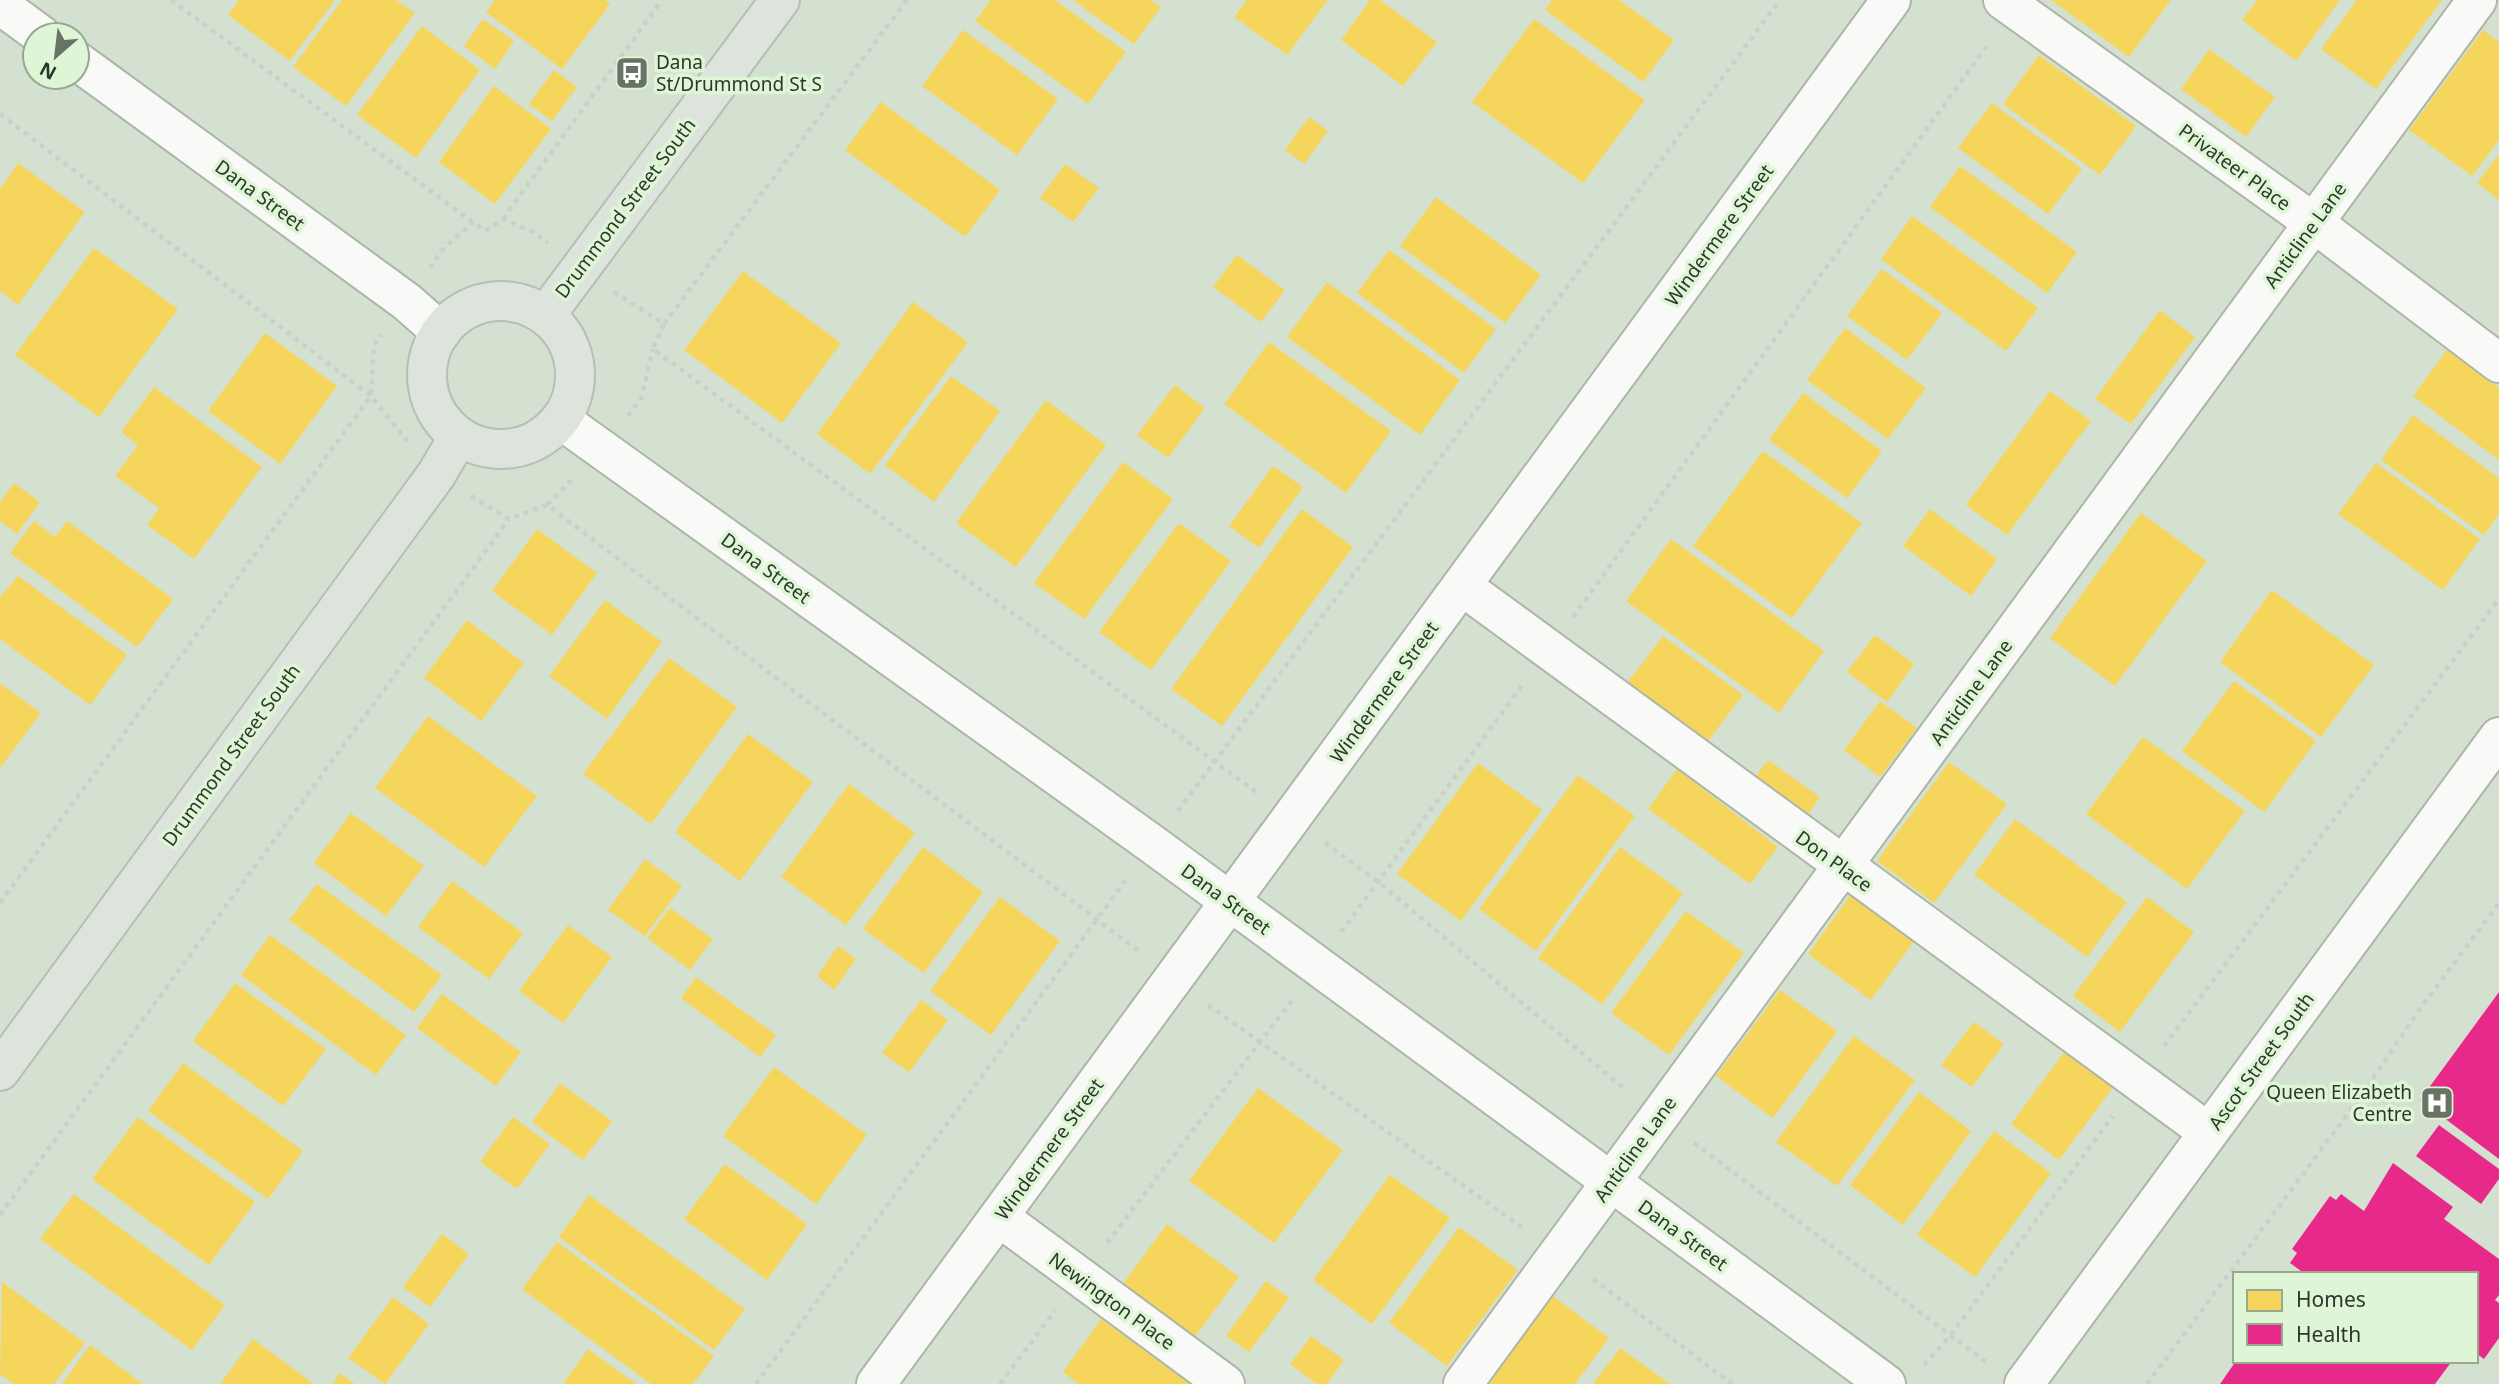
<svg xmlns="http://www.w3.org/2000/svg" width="2499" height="1384" font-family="'Noto Sans',sans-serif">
	<rect width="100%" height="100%" fill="#d4e1d0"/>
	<!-- homes -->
	<path fill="#f6d55c" d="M 239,0 L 335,0 L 290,61 L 228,15 Z
		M 342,0 L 396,0 L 415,13 L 346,106 L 293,67 Z
		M 495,0 L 605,0 L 610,4 L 562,69 L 486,12 Z
		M 991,0 L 1055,0 L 1126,52 L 1088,104 L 975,21 Z
		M 1073,0 L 1151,0 L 1161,7 L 1134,44 Z
		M 1247,0 L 1328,0 L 1287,55 L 1234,17 Z
		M 1370,0 L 1380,0 L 1437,42 L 1403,86 L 1341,40 Z
		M 1552,0 L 1619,0 L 1674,40 L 1643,82 L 1545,10 Z
		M 2051,0 L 2171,0 L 2129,57 Z
		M 2257,0 L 2340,0 L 2296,61 L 2242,20 Z
		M 2357,0 L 2442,0 L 2376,89 L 2321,49 Z
		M 483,19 L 514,41 L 495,69 L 464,46 Z
		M 1534,19 L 1645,100 L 1583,183 L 1472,102 Z
		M 422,26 L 480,70 L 416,158 L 357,115 Z
		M 963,30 L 1058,99 L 1017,155 L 922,86 Z
		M 2483,30 L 2499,42 L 2499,140 L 2472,176 L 2409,130 Z
		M 2209,49 L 2275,97 L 2246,137 L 2181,89 Z
		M 2039,55 L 2136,126 L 2100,175 L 2003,104 Z
		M 554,70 L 577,87 L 552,121 L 529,104 Z
		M 494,86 L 551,129 L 495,204 L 439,162 Z
		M 881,102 L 1000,190 L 965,237 L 845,150 Z
		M 1992,103 L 2082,169 L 2048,214 L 1958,148 Z
		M 1309,117 L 1328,131 L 1304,164 L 1285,150 Z
		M 2499,154 L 2499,200 L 2477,183 Z
		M 18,163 L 85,212 L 18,305 L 0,291 L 0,189 Z
		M 1065,164 L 1099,188 L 1073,222 L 1040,198 Z
		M 1960,166 L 2077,252 L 2047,293 L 1930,207 Z
		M 1436,197 L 1541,275 L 1505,323 L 1400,246 Z
		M 1912,216 L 2038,308 L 2006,351 L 1881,259 Z
		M 94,248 L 178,309 L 99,417 L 15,355 Z
		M 1389,250 L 1496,329 L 1464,373 L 1357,293 Z
		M 1237,255 L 1285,290 L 1261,322 L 1213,287 Z
		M 1882,269 L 1942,313 L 1907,360 L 1847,316 Z
		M 743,271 L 841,343 L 782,423 L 684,350 Z
		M 1327,282 L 1460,380 L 1420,435 L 1287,337 Z
		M 913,302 L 968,342 L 870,474 L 817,434 Z
		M 2160,310 L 2195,337 L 2131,424 L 2095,399 Z
		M 1845,328 L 1926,388 L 1888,439 L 1807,380 Z
		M 265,333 L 337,386 L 280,464 L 208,411 Z
		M 1269,342 L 1391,431 L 1346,493 L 1224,404 Z
		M 2447,350 L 2499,388 L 2499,460 L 2413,396 Z
		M 951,376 L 1000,411 L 934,502 L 885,465 Z
		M 1175,385 L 1205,408 L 1168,458 L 1137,435 Z
		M 154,387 L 262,467 L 194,559 L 147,525 L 159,508 L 115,476 L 138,445 L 121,432 Z
		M 2050,391 L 2091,421 L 2007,535 L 1966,505 Z
		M 1803,393 L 1882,451 L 1847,498 L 1769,440 Z
		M 1046,400 L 1106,445 L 1016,567 L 956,523 Z
		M 2413,415 L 2499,478 L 2499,514 L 2484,535 L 2381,460 Z
		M 1763,451 L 1862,523 L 1792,618 L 1693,546 Z
		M 1123,462 L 1173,499 L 1084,619 L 1034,583 Z
		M 2376,463 L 2480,539 L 2443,590 L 2338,514 Z
		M 1273,466 L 1303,487 L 1259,548 L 1229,526 Z
		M 14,483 L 40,502 L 17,534 L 0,521 L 0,502 Z
		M 1302,509 L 1353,547 L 1222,726 L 1171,689 Z
		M 1930,509 L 1997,559 L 1971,596 L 1903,546 Z
		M 2141,513 L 2207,561 L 2115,686 L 2050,638 Z
		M 34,521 L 55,537 L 67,521 L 173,599 L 137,647 L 10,553 Z
		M 1179,523 L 1231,561 L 1151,670 L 1099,632 Z
		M 537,529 L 597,573 L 552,635 L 492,591 Z
		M 1671,539 L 1824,651 L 1779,713 L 1626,601 Z
		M 18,576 L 127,655 L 90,705 L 0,639 L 0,597 Z
		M 2272,590 L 2374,665 L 2321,737 L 2220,662 Z
		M 605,600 L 662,642 L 607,719 L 549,676 Z
		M 467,620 L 524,663 L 481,721 L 424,678 Z
		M 1875,635 L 1914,664 L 1887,702 L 1847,672 Z
		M 1663,636 L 1743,695 L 1708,741 L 1627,683 Z
		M 669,658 L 737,707 L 651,824 L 583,774 Z
		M 2234,681 L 2316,741 L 2264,812 L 2182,751 Z
		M 0,683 L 41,713 L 0,768 Z
		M 1880,701 L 1917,728 L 1880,777 L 1844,750 Z
		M 428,716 L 537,796 L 484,867 L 375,788 Z
		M 748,734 L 813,782 L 740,881 L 675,832 Z
		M 2143,737 L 2245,811 L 2187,889 L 2086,814 Z
		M 1768,760 L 1820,797 L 1807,816 L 1754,778 Z
		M 1949,762 L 2007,804 L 1934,903 L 1877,861 Z
		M 1478,763 L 1542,810 L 1461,921 L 1397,874 Z
		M 1677,769 L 1778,847 L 1750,884 L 1648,809 Z
		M 1578,775 L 1635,816 L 1536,951 L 1479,909 Z
		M 849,784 L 915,833 L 846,925 L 781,877 Z
		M 351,813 L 424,866 L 386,916 L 314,863 Z
		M 2015,819 L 2127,902 L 2087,957 L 1974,875 Z
		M 923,847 L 983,892 L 924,973 L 863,929 Z
		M 1620,847 L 1683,893 L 1602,1004 L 1538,958 Z
		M 645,859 L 682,886 L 645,936 L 608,910 Z
		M 452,881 L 523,933 L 489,979 L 418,927 Z
		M 317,884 L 442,975 L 414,1012 L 289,920 Z
		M 1852,893 L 1915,940 L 1871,1000 L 1808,954 Z
		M 1000,897 L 1060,941 L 991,1035 L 930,991 Z
		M 2147,897 L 2194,932 L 2120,1032 L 2073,996 Z
		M 670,908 L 713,939 L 690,970 L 647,938 Z
		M 1686,911 L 1744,953 L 1669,1055 L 1611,1013 Z
		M 568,925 L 612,957 L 563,1023 L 519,991 Z
		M 270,935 L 406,1035 L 376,1075 L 241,975 Z
		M 838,946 L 856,959 L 834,990 L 817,976 Z
		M 696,977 L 776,1035 L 760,1057 L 681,998 Z
		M 235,983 L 326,1049 L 283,1106 L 193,1041 Z
		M 1780,990 L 1837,1031 L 1773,1118 L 1716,1076 Z
		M 442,994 L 521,1052 L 496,1086 L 417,1028 Z
		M 921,1000 L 948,1020 L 909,1072 L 882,1053 Z
		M 1974,1022 L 2004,1044 L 1972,1087 L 1941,1065 Z
		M 1854,1036 L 1915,1080 L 1837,1186 L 1776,1142 Z
		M 2065,1051 L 2114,1086 L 2059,1160 L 2011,1124 Z
		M 183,1063 L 303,1151 L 268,1199 L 148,1111 Z
		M 774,1067 L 867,1135 L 816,1204 L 723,1136 Z
		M 560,1083 L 612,1121 L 583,1160 L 532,1122 Z
		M 1258,1088 L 1343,1150 L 1274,1243 L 1189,1181 Z
		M 1919,1092 L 1971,1131 L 1903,1225 L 1850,1185 Z
		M 138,1117 L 255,1202 L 209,1265 L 92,1179 Z
		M 513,1117 L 550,1144 L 517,1189 L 480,1162 Z
		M 1994,1131 L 2051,1173 L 1975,1277 L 1917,1235 Z
		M 725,1164 L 807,1224 L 767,1280 L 684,1219 Z
		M 1390,1175 L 1450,1218 L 1372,1324 L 1313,1280 Z
		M 74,1194 L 225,1305 L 192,1350 L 40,1239 Z
		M 589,1195 L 745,1309 L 714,1350 L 559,1237 Z
		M 1167,1224 L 1239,1277 L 1194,1338 L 1122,1285 Z
		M 1459,1227 L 1518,1270 L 1447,1366 L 1389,1323 Z
		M 442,1234 L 469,1254 L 430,1307 L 403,1287 Z
		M 557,1242 L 714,1356 L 693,1384 L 651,1384 L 522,1289 Z
		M 1266,1281 L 1289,1298 L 1249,1352 L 1226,1336 Z
		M 2,1282 L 85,1343 L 54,1384 L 14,1384 L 0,1374 Z
		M 1550,1294 L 1609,1338 L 1575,1384 L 1483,1384 Z
		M 393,1297 L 429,1324 L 385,1384 L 348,1358 Z
		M 1101,1319 L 1190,1384 L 1079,1384 L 1063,1372 Z
		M 1311,1336 L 1344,1360 L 1327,1384 L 1317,1384 L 1290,1364 Z
		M 253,1339 L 314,1384 L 220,1384 Z
		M 90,1345 L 143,1384 L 62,1384 Z
		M 1620,1348 L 1670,1384 L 1593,1384 Z
		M 588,1349 L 636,1384 L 563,1384 Z
		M 340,1373 L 355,1384 L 332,1384 Z"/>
	<!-- health -->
	<path fill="#e7298a" d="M 2499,992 L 2499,1159 L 2420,1100 Z
		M 2439,1125 L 2499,1169 L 2499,1179 L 2481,1204 L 2416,1156 Z
		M 2393,1163 L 2453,1207 L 2444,1219 L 2499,1259 L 2499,1295 L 2495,1300 L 2499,1303 L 2499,1338 L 2484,1359 L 2476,1353 L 2476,1274 L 2305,1274 L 2290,1263 L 2297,1253 L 2292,1249 L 2330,1196 L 2336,1200 L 2341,1194 L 2364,1211 Z
		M 2236,1361 L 2452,1361 L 2435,1384 L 2220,1384 Z"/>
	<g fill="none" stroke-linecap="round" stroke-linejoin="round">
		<defs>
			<path id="minor" d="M 2003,0 L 2314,223 L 2499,363
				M 0,5 L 41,35
				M 77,61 L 407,302 L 441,332
				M 561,420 L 1152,844 L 1886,1384
				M 1462,586 L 2208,1132
				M 999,1217 L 1225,1384
				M 876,1384 L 1891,0
				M 1463,1384 L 2477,0
				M 2024,1384 L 2499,737"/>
			<path id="major" d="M427 375a74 74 0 1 1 148 0a74 74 0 1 1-148 0Z
				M 545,316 L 780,0
				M 0,1071 L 436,475 L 459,436"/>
		</defs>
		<!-- minor casing -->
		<use href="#minor" stroke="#abb6a8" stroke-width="42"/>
		<!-- major casing -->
		<use href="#major" stroke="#b7beb5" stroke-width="42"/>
		<!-- path -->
		<path stroke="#ccd0cc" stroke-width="4.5" stroke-dasharray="5 5" stroke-linecap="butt" d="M 171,0 L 485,231 L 503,219 L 533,232 L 548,243
			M 0,114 L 371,396 L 407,441
			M 503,219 L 662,0
			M 430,268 L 441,251 L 473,222
			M 614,292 L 664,324 L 653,349 L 1259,794
			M 664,324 L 907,0
			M 628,416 L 641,399 L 653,349
			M 471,496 L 509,519 L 547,505 L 1140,952
			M 547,505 L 571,480
			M 1573,617 L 1989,43
			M 1178,811 L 1780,0
			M 1325,843 L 1377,881 L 1626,1090
			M 0,903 L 371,396 L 374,345 L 382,335
			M 1341,932 L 1524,683
			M 1208,1005 L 1523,1228
			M 2164,1046 L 2499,599
			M 1694,1143 L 1986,1362
			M 0,1215 L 509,519
			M 1107,1243 L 1293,999
			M 1593,1279 L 1732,1384
			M 1924,1365 L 1951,1335 L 2113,1116
			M 756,1384 L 1128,877
			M 1000,1384 L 1055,1311
			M 2147,1384 L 2361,1096 L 2415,1016 L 2499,903"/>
		<!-- minor -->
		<use href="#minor" stroke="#f9faf8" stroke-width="38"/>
		<!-- major -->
		<use href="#major" stroke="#dde4db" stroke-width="38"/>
	</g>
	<!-- icons -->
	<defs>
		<symbol id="bus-square" viewBox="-11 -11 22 22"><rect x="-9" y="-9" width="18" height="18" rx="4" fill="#687265" stroke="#def5d6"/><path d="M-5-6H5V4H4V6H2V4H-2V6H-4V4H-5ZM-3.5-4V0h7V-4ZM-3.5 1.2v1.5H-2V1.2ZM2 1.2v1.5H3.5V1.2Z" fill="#fff"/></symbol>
		<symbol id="hospital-square" viewBox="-11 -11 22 22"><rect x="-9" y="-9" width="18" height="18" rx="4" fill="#687265" stroke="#def5d6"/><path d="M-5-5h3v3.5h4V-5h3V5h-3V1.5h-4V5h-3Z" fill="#fff"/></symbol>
	</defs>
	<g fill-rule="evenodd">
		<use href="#bus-square" x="613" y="54" width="38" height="38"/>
		<use href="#hospital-square" x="2418" y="1084" width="38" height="38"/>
	</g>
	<g text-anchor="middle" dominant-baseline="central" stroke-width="7" stroke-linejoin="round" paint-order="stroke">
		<!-- poi labels -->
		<g font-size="19" fill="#2e372c" stroke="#def5d6" text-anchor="start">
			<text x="656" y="62">Dana<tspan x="656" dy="22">St/Drummond St S</tspan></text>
			<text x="2412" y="1092" text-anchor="end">Queen Elizabeth<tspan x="2412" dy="22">Centre</tspan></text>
		</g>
		<!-- street labels -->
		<g font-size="19" fill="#2e372c" stroke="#def5d6">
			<text transform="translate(2235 167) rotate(36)">Privateer Place</text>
			<text transform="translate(260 195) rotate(36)">Dana Street</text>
			<text transform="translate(625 208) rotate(-53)">Drummond Street South</text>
			<text transform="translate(1719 235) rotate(-54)">Windermere Street</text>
			<text transform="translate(2305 235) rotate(-54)">Anticline Lane</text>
			<text transform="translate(766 568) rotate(36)">Dana Street</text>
			<text transform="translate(1384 692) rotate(-54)">Windermere Street</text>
			<text transform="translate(1971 692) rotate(-54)">Anticline Lane</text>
			<text transform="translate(231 755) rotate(-54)">Drummond Street South</text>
			<text transform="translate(1834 861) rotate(36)">Don Place</text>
			<text transform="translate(1226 899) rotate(36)">Dana Street</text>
			<text transform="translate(2261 1061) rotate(-54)">Ascot Street South</text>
			<text transform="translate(1049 1149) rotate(-54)">Windermere Street</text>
			<text transform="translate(1635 1149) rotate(-54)">Anticline Lane</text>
			<text transform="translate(1683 1235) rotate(36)">Dana Street</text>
			<text transform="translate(1112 1301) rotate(36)">Newington Place</text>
		</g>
	</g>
	<!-- legend -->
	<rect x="2233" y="1272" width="245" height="91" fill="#def5d6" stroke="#98a992" stroke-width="2"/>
	<rect x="2247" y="1290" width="35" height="21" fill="#f6d55c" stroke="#98a992" stroke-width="2"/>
	<text x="2296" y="1307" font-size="21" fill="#2e372c">Homes</text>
	<rect x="2247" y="1324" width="35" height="21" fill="#e7298a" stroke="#98a992" stroke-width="2"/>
	<text x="2296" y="1342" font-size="21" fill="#2e372c">Health</text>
	<!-- north arrow -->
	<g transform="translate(56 56) rotate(208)"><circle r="33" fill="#def5d6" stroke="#98a992" stroke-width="2"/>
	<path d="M0-5L12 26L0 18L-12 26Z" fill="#687265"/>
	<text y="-10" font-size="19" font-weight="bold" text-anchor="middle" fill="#2e372c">N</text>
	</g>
</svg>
